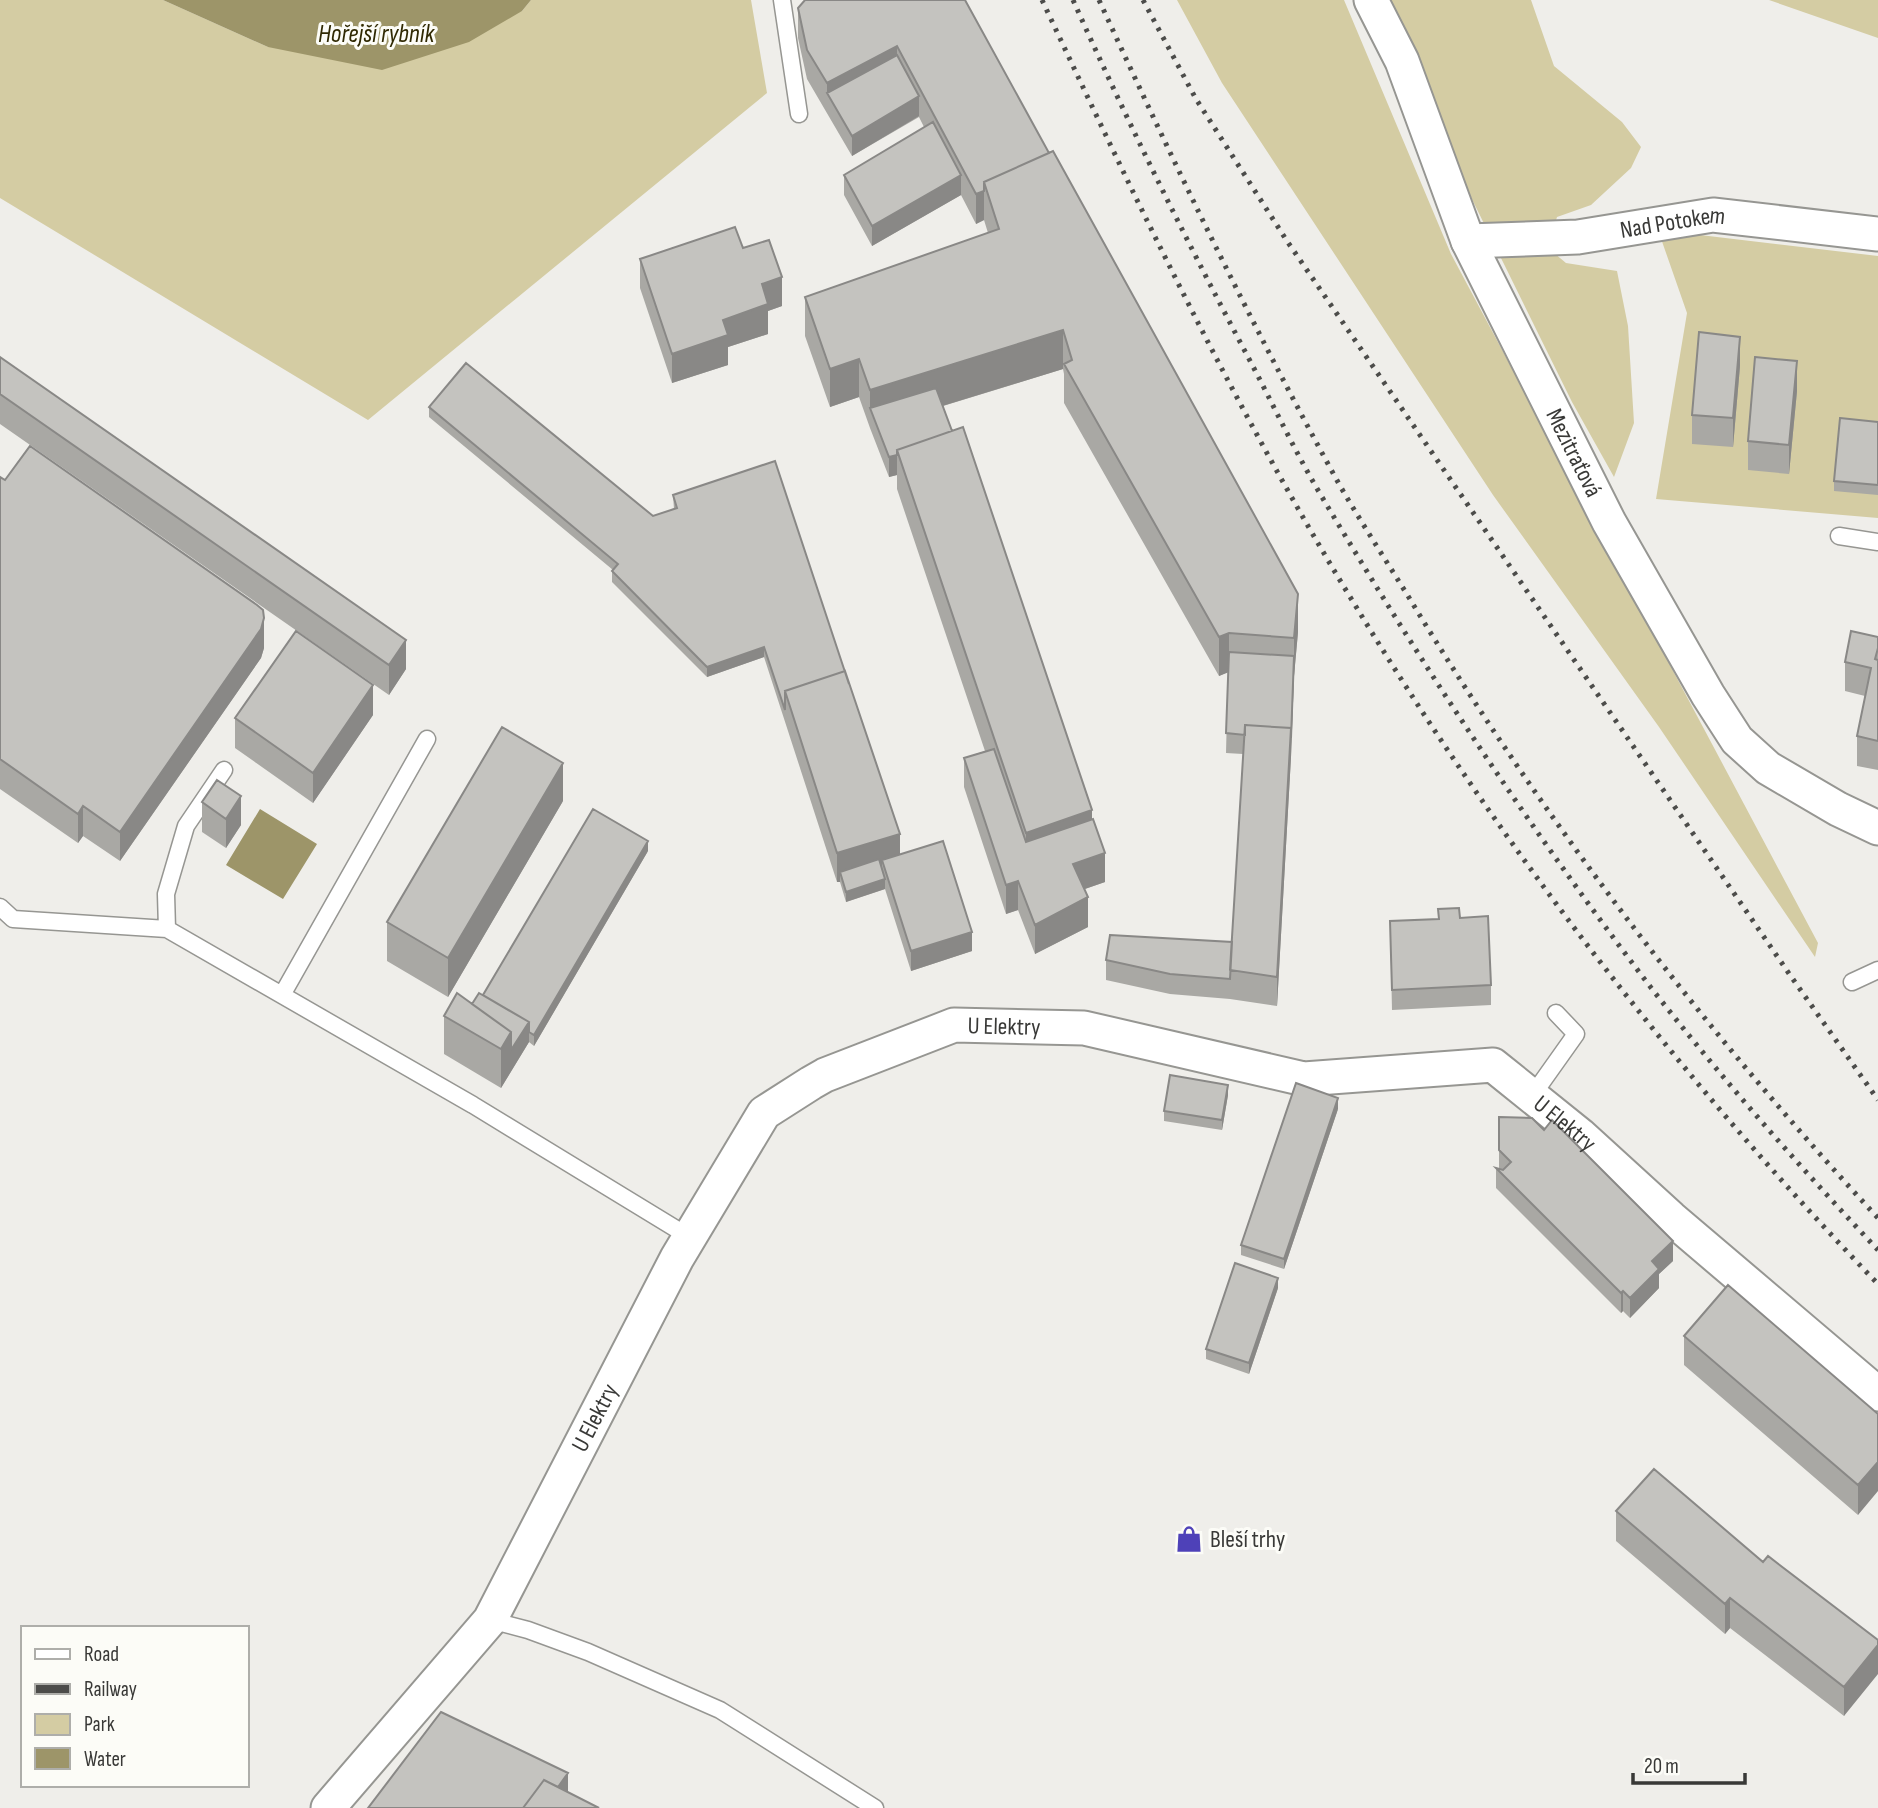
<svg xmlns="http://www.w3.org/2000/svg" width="1878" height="1808" font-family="'Sofia Sans Condensed',sans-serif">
	<rect width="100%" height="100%" fill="#efeeea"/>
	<!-- green -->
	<path fill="#d4cca3" d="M 0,0 L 163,0 L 268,47 L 522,11 L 531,0 L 751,0 L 767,93 L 368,420 L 0,198 Z
		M 1177,0 L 1344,0 L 1451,254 L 1818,943 L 1815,957 L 1659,727 L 1493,495 L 1222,83 Z
		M 1390,0 L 1531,0 L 1554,66 L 1622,122 L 1641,147 L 1631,168 L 1591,205 L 1557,217 L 1548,248 L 1566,263 L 1617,271 L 1628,326 L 1634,423 L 1614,477 L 1572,402 L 1464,183 Z
		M 1769,0 L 1878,0 L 1878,38 Z
		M 1658,230 L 1878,256 L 1878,518 L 1656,499 L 1687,313 Z"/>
	<!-- water -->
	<path fill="#9d9569" d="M 163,0 L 531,0 L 522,11 L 469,42 L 382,70 L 268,47 Z
		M 260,809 L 317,844 L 283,899 L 226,865 Z"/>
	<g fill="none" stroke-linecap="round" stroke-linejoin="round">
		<defs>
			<path id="service" d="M 782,0 L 799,114
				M 1839,536 L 1878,542
				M 0,907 L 13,919 L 167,929 L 473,1105 L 691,1238
				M 167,929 L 166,894 L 186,826 L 224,770
				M 1852,982 L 1878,970
				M 282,995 L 427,739
				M 1532,1096 L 1576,1034 L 1556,1013
				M 490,1620 L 528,1630 L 588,1652 L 720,1710 L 875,1808"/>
			<g id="minor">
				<path id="s1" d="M 1371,0 L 1402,61 L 1468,241 L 1609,522 L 1708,695 L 1737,740 L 1768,768 L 1838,809 L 1878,828"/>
				<path id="s2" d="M 1468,241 L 1578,237 L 1713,215 L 1878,234"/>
				<path id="s3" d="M 328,1808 L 490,1620 L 677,1258 L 764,1113 L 811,1083 L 825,1075 L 954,1025 L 1084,1028 L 1304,1079 L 1493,1065 L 1580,1135 L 1671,1218 L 1878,1394"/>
			</g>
		</defs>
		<!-- service casing -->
		<use href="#service" stroke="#969692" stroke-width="19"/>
		<!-- minor casing -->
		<use href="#minor" stroke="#969692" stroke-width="37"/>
		<!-- service -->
		<use href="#service" stroke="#fff" stroke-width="16"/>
		<!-- minor -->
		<use href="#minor" stroke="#fff" stroke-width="33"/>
		<!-- rail -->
		<path stroke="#4c4c4a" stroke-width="5" stroke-dasharray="3.5 7" stroke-linecap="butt" d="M 1042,0 C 1138,205 1236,411 1355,605 C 1502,847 1681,1080 1878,1284
			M 1073,0 C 1127,121 1186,240 1248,357 C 1273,404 1295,452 1322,497 C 1423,667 1532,832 1652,989 C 1723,1080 1799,1166 1878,1250
			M 1099,0 C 1174,164 1252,326 1339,484 C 1361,522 1385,559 1408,596 C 1543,819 1701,1027 1878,1218
			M 1143,0 L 1196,99 L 1287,241 L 1790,975 L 1878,1100"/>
	</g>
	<!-- wall -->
	<path fill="#a9a8a4" d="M 965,0 L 1298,632 L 1294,676 L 1291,757 L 1277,1006 L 1230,999 L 1170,994 L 1106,980 L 1106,960 L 1232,942 L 1243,754 L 1226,753 L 1228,672 L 1219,676 L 1064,403 L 1064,374 L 1063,369 L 943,406 L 1092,819 L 1105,882 L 1085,889 L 1088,927 L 1035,954 L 1018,910 L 1006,914 L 964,787 L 964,758 L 985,751 L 897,489 L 897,475 L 889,477 L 870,428 L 859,397 L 830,407 L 805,336 L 805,297 L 988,233 L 984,220 L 976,224 L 961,195 L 872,246 L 844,195 L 844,175 L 924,127 L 919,117 L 852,156 L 807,79 L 798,38 L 798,8 Z
		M 743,248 L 782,306 L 768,311 L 768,334 L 728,347 L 728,365 L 672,383 L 640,288 L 640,259 Z
		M 0,357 L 406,669 L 389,695 L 0,424 Z
		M 1740,366 L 1733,447 L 1692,444 L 1692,415 Z
		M 1797,391 L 1789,474 L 1748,470 L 1748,441 Z
		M 429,407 L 653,516 L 674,509 L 673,495 L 900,854 L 972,951 L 911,971 L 885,889 L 846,902 L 840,882 L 837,882 L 764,657 L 707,677 L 612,582 L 612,571 L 613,570 L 429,417 Z
		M 1878,422 L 1878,495 L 1834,491 L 1834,481 Z
		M 0,477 L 264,648 L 261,658 L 120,861 L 83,836 L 78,843 L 0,789 Z
		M 1878,637 L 1878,770 L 1857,766 L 1857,736 L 1865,696 L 1845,691 L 1845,662 Z
		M 373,715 L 313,803 L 235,748 L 235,718 Z
		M 563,801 L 448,997 L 387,961 L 387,922 Z
		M 202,802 L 241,825 L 226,848 L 202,832 Z
		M 648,851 L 534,1046 L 529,1042 L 501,1088 L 444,1054 L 444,1016 L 472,1004 L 483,995 Z
		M 1438,909 L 1460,918 L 1491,985 L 1491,1005 L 1392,1010 L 1390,921 L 1438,919 Z
		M 1228,1095 L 1222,1130 L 1164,1121 L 1164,1111 Z
		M 1338,1109 L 1284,1269 L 1241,1255 L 1241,1245 Z
		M 1499,1117 L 1673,1261 L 1659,1274 L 1659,1288 L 1630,1318 L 1623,1311 L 1621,1313 L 1496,1188 L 1496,1168 L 1499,1169 Z
		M 1278,1288 L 1249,1374 L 1206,1359 L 1206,1349 Z
		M 1684,1336 L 1878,1414 L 1858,1515 L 1684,1365 Z
		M 1616,1511 L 1763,1562 L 1878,1640 L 1844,1716 L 1730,1628 L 1725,1634 L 1616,1541 Z"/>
	<!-- shaded-wall -->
	<path fill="#898886" d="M 897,46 L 897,75 L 827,93 L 827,113 L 827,83 Z
		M 919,96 L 919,116 L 852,156 L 852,136 Z
		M 961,175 L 961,195 L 872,246 L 872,226 Z
		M 984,191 L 984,220 L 976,224 L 976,194 Z
		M 782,277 L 782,306 L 768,311 L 768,334 L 728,347 L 728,365 L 672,383 L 672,354 L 723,320 L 762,284 Z
		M 1063,330 L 1063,369 L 877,426 L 870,408 L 870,390 Z
		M 1740,337 L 1740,366 L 1733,447 L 1733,418 Z
		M 859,359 L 859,397 L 830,407 L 830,369 Z
		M 1797,361 L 1797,391 L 1789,474 L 1789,445 Z
		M 897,455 L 897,475 L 889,477 L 889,457 Z
		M 1298,594 L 1298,632 L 1294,676 L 1291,757 L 1277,1006 L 1277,977 L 1294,656 L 1294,638 Z
		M 264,618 L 264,648 L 261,658 L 120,861 L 120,832 Z
		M 1229,633 L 1229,672 L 1219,676 L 1219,637 Z
		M 406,640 L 406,669 L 389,695 L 389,665 Z
		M 764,647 L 764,657 L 707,677 L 707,667 Z
		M 373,685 L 373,715 L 313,803 L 313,773 Z
		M 563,763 L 563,801 L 448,997 L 448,958 Z
		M 241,796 L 241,825 L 226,848 L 226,819 Z
		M 83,806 L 83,836 L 78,843 L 78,814 Z
		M 1092,810 L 1092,848 L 1026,871 L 1026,833 Z
		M 900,834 L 900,863 L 882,860 L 882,869 L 840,872 L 840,882 L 837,882 L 837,853 Z
		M 648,841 L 648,851 L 534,1046 L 534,1035 Z
		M 1105,853 L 1105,882 L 1073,893 L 1073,864 Z
		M 885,879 L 885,889 L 846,902 L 846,892 Z
		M 1018,881 L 1018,910 L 1006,914 L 1006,885 Z
		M 1088,897 L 1088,927 L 1035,954 L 1035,925 Z
		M 972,932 L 972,951 L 911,971 L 911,951 Z
		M 529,1022 L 529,1042 L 501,1088 L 501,1049 L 511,1032 Z
		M 1228,1085 L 1228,1095 L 1222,1130 L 1222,1120 Z
		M 1338,1098 L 1338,1109 L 1284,1269 L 1284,1259 Z
		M 1673,1241 L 1673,1261 L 1659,1274 L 1659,1288 L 1630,1318 L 1630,1298 L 1652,1261 Z
		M 1278,1278 L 1278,1288 L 1249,1374 L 1249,1363 Z
		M 1623,1291 L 1623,1311 L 1621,1313 L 1621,1293 Z
		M 1878,1462 L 1878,1491 L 1858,1515 L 1858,1485 Z
		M 1730,1598 L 1730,1628 L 1725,1634 L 1725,1604 Z
		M 1878,1645 L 1878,1674 L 1844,1716 L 1844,1687 Z
		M 568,1773 L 568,1803 L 542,1808 Z"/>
	<!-- building -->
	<path fill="#c4c3bf" stroke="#898886" stroke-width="2" d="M 805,0 L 965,0 L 1049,153 L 984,182 L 984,191 L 976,194 L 897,46 L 827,83 L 807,50 L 798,8 Z
		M 897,55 L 919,96 L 852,136 L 827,93 Z
		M 933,122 L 961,175 L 872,226 L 844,175 Z
		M 1053,151 L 1298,594 L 1294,638 L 1229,633 L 1219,637 L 1064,364 L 1072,360 L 1063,330 L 870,390 L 859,359 L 830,369 L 805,297 L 999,229 L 984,182 Z
		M 735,227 L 743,248 L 769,240 L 782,277 L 762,284 L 768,304 L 723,320 L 728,335 L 672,354 L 640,259 Z
		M 1699,332 L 1740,337 L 1733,418 L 1692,415 Z
		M 0,357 L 406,640 L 389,665 L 0,394 Z
		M 1755,357 L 1797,361 L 1789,445 L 1748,441 Z
		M 466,363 L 653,516 L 677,508 L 673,495 L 775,461 L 849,684 L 845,671 L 785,691 L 785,710 L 764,647 L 707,667 L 612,571 L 618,564 L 429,407 Z
		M 936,388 L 952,431 L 897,450 L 897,455 L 889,457 L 870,408 Z
		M 1840,418 L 1878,422 L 1878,485 L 1834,481 Z
		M 963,427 L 1092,810 L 1026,833 L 897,450 Z
		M 30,446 L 257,605 L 263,610 L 264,618 L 261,629 L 120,832 L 83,806 L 78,814 L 0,759 L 0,477 L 5,480 Z
		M 296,631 L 373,685 L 313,773 L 235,718 Z
		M 1851,631 L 1878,637 L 1878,648 L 1875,659 L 1878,660 L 1878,741 L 1857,736 L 1871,668 L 1845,662 Z
		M 1229,652 L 1294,656 L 1291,738 L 1291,728 L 1245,725 L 1245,735 L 1226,733 Z
		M 845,671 L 900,834 L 837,853 L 785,691 Z
		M 1245,725 L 1291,728 L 1277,977 L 1230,970 Z
		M 502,727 L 563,763 L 448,958 L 387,922 Z
		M 994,749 L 1026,842 L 1093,819 L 1105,853 L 1073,864 L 1088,897 L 1035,925 L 1018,881 L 1006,885 L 964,758 Z
		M 217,780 L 241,796 L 226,819 L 202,802 Z
		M 593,809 L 648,841 L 534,1035 L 529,1032 L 529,1022 L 483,995 Z
		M 943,841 L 972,932 L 911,951 L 882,860 Z
		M 879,859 L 885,879 L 846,892 L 840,872 Z
		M 1459,908 L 1460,918 L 1488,916 L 1491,985 L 1392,990 L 1390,921 L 1439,919 L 1438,909 Z
		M 1110,935 L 1232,942 L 1230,979 L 1170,974 L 1106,960 Z
		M 457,993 L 511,1032 L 501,1049 L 444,1016 Z
		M 479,993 L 529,1022 L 511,1050 L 511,1032 L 472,1004 Z
		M 1170,1075 L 1228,1085 L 1222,1120 L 1164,1111 Z
		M 1296,1083 L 1338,1098 L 1284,1259 L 1241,1245 Z
		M 1499,1117 L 1532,1118 L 1544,1130 L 1552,1120 L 1673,1241 L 1652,1261 L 1659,1269 L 1630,1298 L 1623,1291 L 1621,1293 L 1496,1168 L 1503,1170 L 1511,1162 L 1499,1150 Z
		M 1235,1263 L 1278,1278 L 1249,1363 L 1206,1349 Z
		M 1728,1285 L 1878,1414 L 1878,1462 L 1858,1485 L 1684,1336 Z
		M 1654,1469 L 1763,1562 L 1768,1556 L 1878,1640 L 1878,1645 L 1844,1687 L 1730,1598 L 1725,1604 L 1616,1511 Z
		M 441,1712 L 568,1773 L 558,1787 L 544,1780 L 523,1808 L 368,1808 Z
		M 544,1780 L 599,1808 L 523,1808 Z"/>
	<!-- icons -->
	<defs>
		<symbol id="shop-bare" viewBox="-9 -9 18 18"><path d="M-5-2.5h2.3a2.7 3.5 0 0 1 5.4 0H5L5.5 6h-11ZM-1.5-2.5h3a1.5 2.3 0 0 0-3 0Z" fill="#4e41b8" stroke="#fcfcf7" stroke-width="2.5" paint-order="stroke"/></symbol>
	</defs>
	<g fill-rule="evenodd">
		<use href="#shop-bare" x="1170" y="1520" width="38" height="38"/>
	</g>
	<g text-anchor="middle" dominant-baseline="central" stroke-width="6" stroke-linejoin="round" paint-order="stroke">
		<!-- street labels -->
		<g font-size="24" fill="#393937" stroke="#fcfcf7">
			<text stroke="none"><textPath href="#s2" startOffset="206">Nad Potokem</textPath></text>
			<text stroke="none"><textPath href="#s1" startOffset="497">Mezitraťová</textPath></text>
			<text stroke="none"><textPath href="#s3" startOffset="1085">U Elektry</textPath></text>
			<text stroke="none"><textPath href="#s3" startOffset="1673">U Elektry</textPath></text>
			<text stroke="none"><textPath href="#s3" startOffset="476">U Elektry</textPath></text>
		</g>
		<!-- poi labels -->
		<g font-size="24" fill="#393937" stroke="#fcfcf7" text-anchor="start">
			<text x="1210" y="1539">Bleší trhy</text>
		</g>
		<!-- water labels -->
		<g font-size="26" font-style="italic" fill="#302903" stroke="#fcfcf7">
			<text x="376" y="34">Hořejší rybník</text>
		</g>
	</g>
	<!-- legend -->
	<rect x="21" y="1626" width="228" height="161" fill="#fcfcf7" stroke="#aeaeaa" stroke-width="2"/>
	<rect x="35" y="1649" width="35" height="10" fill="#ffffff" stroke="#aeaeaa" stroke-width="2"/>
	<text x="84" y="1661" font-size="21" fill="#393937">Road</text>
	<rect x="35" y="1684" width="35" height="10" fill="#4c4c4a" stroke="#aeaeaa" stroke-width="2"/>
	<text x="84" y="1696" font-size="21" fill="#393937">Railway</text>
	<rect x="35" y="1714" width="35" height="21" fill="#d4cca3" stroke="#aeaeaa" stroke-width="2"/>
	<text x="84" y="1731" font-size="21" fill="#393937">Park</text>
	<rect x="35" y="1748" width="35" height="21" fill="#9d9569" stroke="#aeaeaa" stroke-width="2"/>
	<text x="84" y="1766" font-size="21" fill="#393937">Water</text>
	<!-- scale -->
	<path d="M1633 1773v10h112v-10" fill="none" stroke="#393937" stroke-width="3.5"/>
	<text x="1644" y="1773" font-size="21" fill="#393937" stroke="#fcfcf7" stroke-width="5" paint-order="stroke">20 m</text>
</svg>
